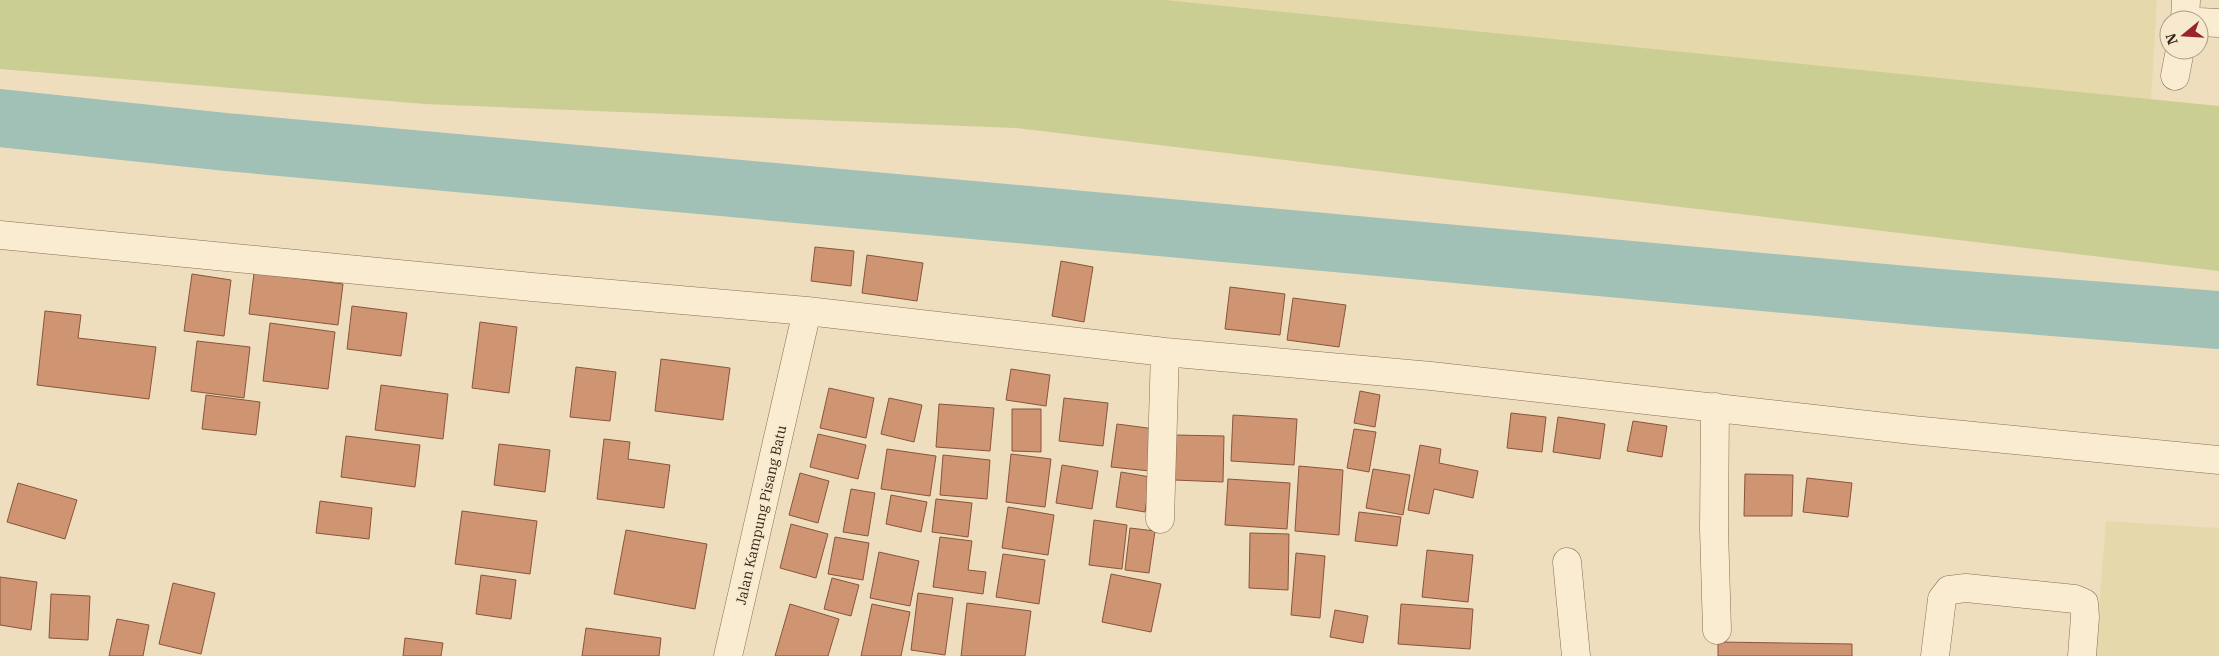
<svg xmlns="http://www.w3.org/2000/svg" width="2219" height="656" font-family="'IBM Plex Serif',serif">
	<rect width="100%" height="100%" fill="#efdebe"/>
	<!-- farmland -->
	<path fill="#e5d9ab" d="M 1166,0 L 2157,0 L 2151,100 Z
		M 2106,521 L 2219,528 L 2219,656 L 2095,656 Z"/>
	<!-- green -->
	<path fill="#cace92" d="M 0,0 L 1166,0 L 2219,106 L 2219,271 L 1015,128 L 425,104 L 0,69 Z"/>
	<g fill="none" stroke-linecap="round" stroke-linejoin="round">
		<!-- river -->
		<path stroke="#a1c1b6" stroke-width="58" d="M 0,118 L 226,142 L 1939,298 L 2219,320"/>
	</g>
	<!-- building -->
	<path fill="#cf9472" stroke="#88553b" d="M 815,247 L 854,251 L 851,286 L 811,281 Z
		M 867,255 L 923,263 L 917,301 L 862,293 Z
		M 1061,261 L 1093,267 L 1084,322 L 1052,316 Z
		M 254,273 L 343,284 L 338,325 L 249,314 Z
		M 192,274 L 231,280 L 224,336 L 184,331 Z
		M 1230,287 L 1285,294 L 1280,335 L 1225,329 Z
		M 1293,298 L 1346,305 L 1339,347 L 1287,340 Z
		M 352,306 L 407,313 L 401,356 L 347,349 Z
		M 45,311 L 81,315 L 78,338 L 156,347 L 149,399 L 37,385 Z
		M 480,322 L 517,327 L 509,393 L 472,388 Z
		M 270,323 L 335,332 L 328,389 L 263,381 Z
		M 197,341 L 250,347 L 244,398 L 191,391 Z
		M 661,359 L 730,368 L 723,420 L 655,411 Z
		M 576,367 L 616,372 L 610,421 L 570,417 Z
		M 1011,369 L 1050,375 L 1046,406 L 1006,400 Z
		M 381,385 L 448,394 L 443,439 L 375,430 Z
		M 829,388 L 874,398 L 866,438 L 820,428 Z
		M 1360,391 L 1380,395 L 1375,427 L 1354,423 Z
		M 206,395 L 260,402 L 256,435 L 202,429 Z
		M 889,398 L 922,405 L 914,442 L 881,434 Z
		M 1064,398 L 1108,403 L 1103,446 L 1059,441 Z
		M 939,404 L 994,408 L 990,451 L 936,447 Z
		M 1012,409 L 1041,409 L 1041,452 L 1012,451 Z
		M 1511,413 L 1546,417 L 1542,452 L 1507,448 Z
		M 1233,415 L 1297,419 L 1294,465 L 1231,461 Z
		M 1558,417 L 1605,424 L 1600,459 L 1553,452 Z
		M 1633,421 L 1667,426 L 1662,457 L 1627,451 Z
		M 1117,424 L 1155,429 L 1150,471 L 1111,467 Z
		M 1354,429 L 1376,432 L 1369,472 L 1347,468 Z
		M 818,434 L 866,445 L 858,479 L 810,467 Z
		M 1175,435 L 1224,436 L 1223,482 L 1174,480 Z
		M 346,436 L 420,445 L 415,487 L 341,477 Z
		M 604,439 L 630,442 L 628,459 L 670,465 L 664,508 L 597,499 Z
		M 499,444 L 550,450 L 545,492 L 494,485 Z
		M 1420,445 L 1441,449 L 1439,463 L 1478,471 L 1473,498 L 1434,489 L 1429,514 L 1408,510 Z
		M 887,449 L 936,456 L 930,496 L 881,489 Z
		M 1011,454 L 1051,459 L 1045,507 L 1006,502 Z
		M 943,455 L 990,460 L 987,499 L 940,495 Z
		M 1062,465 L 1098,471 L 1092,509 L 1056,503 Z
		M 1299,466 L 1343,470 L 1339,535 L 1295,531 Z
		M 1373,469 L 1410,475 L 1403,515 L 1366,508 Z
		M 1121,472 L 1150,477 L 1145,512 L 1116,507 Z
		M 800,473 L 829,481 L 818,523 L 789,515 Z
		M 1745,474 L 1793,475 L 1792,516 L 1744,516 Z
		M 1807,478 L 1852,483 L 1848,517 L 1803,512 Z
		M 1228,479 L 1290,483 L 1287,529 L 1225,525 Z
		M 18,483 L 77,500 L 65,539 L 7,522 Z
		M 851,489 L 875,493 L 868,536 L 843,532 Z
		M 891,495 L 927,502 L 921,532 L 886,524 Z
		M 936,499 L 972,503 L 968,537 L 932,532 Z
		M 320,501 L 372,508 L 369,539 L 316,533 Z
		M 1008,507 L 1054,515 L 1048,555 L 1002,548 Z
		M 462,511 L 537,521 L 530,574 L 455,564 Z
		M 1359,512 L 1401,517 L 1397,546 L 1355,541 Z
		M 1094,520 L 1127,525 L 1122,569 L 1089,565 Z
		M 791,524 L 828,534 L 816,578 L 780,568 Z
		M 1130,528 L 1155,531 L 1149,573 L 1125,570 Z
		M 626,530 L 707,544 L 695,609 L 614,594 Z
		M 1250,533 L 1289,534 L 1288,590 L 1249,588 Z
		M 835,537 L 869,543 L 863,580 L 828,574 Z
		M 940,537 L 972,541 L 968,570 L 986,572 L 983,594 L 933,587 Z
		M 1427,550 L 1473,555 L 1468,602 L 1422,597 Z
		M 879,552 L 919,561 L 910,606 L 870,598 Z
		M 1296,553 L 1325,556 L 1320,618 L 1291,615 Z
		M 1003,554 L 1045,560 L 1039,604 L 996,597 Z
		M 1111,574 L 1161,584 L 1151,632 L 1102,622 Z
		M 481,575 L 516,580 L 511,619 L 476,614 Z
		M 0,577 L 37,582 L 31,630 L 0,625 Z
		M 832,578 L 859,585 L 851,616 L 824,609 Z
		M 173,583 L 215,593 L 201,654 L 159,644 Z
		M 918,593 L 953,598 L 945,655 L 911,650 Z
		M 51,594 L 90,596 L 88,640 L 49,638 Z
		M 967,603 L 1031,611 L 1025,656 L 961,656 Z
		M 790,604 L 839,619 L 828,656 L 775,656 Z
		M 872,604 L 910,612 L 901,656 L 861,656 Z
		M 1401,604 L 1473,609 L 1470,649 L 1398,644 Z
		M 1335,610 L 1368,616 L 1363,643 L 1330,637 Z
		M 117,619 L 149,625 L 143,656 L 109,656 Z
		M 586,628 L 661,638 L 659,656 L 582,656 Z
		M 405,638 L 443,643 L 441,656 L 403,656 Z
		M 1718,642 L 1852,644 L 1852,656 L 1718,656 Z"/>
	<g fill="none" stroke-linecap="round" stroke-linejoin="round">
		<defs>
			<path id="minor" d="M 2185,20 L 2186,0
				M 2199,22 L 2219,23
				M 2175,76 L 2180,50
				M 0,235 L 532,287 L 807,311 L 1165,352 L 1431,376 L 1912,430 L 2219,460
				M 1715,407 L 1714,529 L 1717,630
				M 1160,519 L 1165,352
				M 1567,562 L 1576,656
				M 728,656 L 807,311
				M 1935,656 L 1942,599 L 1949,590 L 1966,588 L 2075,599 L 2084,603 L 2085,617 L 2082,656"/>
		</defs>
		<!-- minor casing -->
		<use href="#minor" stroke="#886e56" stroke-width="29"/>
		<!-- minor -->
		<use href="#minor" stroke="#faecd1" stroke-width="28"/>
	</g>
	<g text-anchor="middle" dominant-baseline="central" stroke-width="4" stroke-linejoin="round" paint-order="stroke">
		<!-- street labels -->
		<g font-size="14" fill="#37271b" stroke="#f7e9ce">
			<text transform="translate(761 515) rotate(-77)">Jalan Kampung Pisang Batu</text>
		</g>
	</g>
	<!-- north arrow -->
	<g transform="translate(2184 35) rotate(252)"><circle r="24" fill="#f7e9ce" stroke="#aa9b86"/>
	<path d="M0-4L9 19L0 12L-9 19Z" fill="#9a242b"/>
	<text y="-8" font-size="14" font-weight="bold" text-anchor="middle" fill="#37271b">N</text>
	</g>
</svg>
